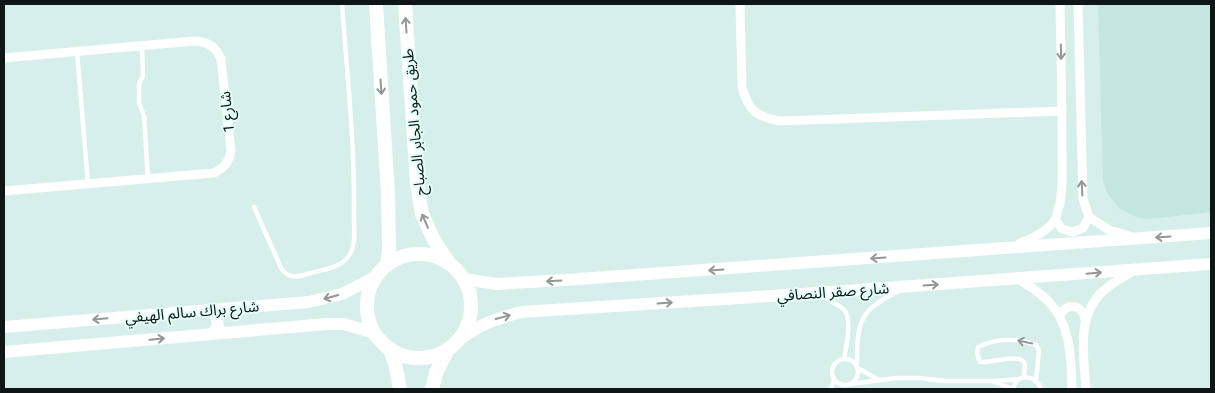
<svg xmlns="http://www.w3.org/2000/svg" width="1215" height="393" font-family="Roboto,'Noto Sans Arabic',sans-serif">
	<rect width="100%" height="100%" fill="#d6efea"/>
	<!-- built -->
	<path fill="#c3e6df" d="M 1098,4 L 1211,4 L 1211,212 L 1149,219 L 1136,217 L 1119,208 L 1107,193 L 1103,180 Z"/>
	<g fill="none" stroke-linecap="round" stroke-linejoin="round">
		<!-- service -->
		<path stroke="#fff" stroke-width="4.5" d="M 142,46 L 143,76 L 139,84 L 139,103 L 144,116 L 148,178
			M 77,51 L 88,184
			M 254,207 L 281,268 C 289,280 299,277 311,273 C 325,269 342,268 350,254 C 356,243 354,228 354,216 C 355,145 347,74 342,4
			M 820,295 C 827,300 836,303 842,308 C 854,316 846,346 844,359
			M832 372a13 13 0 1 1 26 0a13 13 0 1 1-26 0Z
			M 857,367 C 857,324 857,312 897,292
			M 858,368 L 879,380
			M 1024,377 C 1024,373 1025,368 1025,365 C 1023,351 989,364 980,362 L 977,354 L 978,347 C 996,338 1017,338 1036,345 L 1039,350 L 1036,381
			M 992,381 L 1013,389 C 1017,373 1036,374 1041,389
			M 850,384 L 896,378 L 920,378 L 944,381 L 992,381 L 1020,379
			M 831,389 L 834,380"/>
		<!-- minor -->
		<path stroke="#fff" stroke-width="9" d="M 740,4 L 742,87 C 748,111 757,117 780,121 L 1062,111
			M 1078,4 L 1083,199 L 1089,217 L 1109,230 L 1130,236
			M 4,58 L 194,41 C 207,41 216,47 221,59 L 231,151 C 229,162 224,168 214,173 L 4,191
			M 1055,219 L 1062,229 L 1073,232 L 1083,228 L 1089,217
			M 1020,243 C 1032,239 1051,230 1056,217 C 1064,196 1062,171 1062,149 C 1062,100 1061,52 1060,4
			M 1018,279 C 1029,286 1040,292 1049,302 C 1071,325 1071,359 1072,389
			M 1059,316 C 1067,302 1082,304 1085,319
			M 1086,389 C 1084,357 1076,318 1101,293 C 1110,284 1122,278 1133,271"/>
		<!-- secondary -->
		<path stroke="#fff" stroke-width="12" d="M 464,279 L 497,284 L 565,280 L 1211,233
			M 4,327 L 309,302 L 342,294 L 375,277
			M 212,334 L 218,326 L 215,310
			M 460,339 C 482,323 496,319 521,312 L 817,293 L 1211,264
			M 4,352 L 327,324 L 344,324 L 374,333"/>
		<!-- primary -->
		<path stroke="#fff" stroke-width="14" d="M 376,4 L 388,194 L 389,249 L 387,265
			M 405,4 L 417,184 L 422,214 L 434,240 L 449,263
			M367 306a52 52 0 1 1 104 0a52 52 0 1 1-104 0Z
			M 390,350 L 395,363 L 400,389
			M 432,389 L 436,373 L 448,349"/>
	</g>
	<!-- one-way arrows -->
	<defs><path id="oneway-shaft" d="M-6 0H5M1.5-3L5.5 0L1.5 3" fill="none" stroke-width="1.6" stroke-linecap="round" stroke-linejoin="round" transform="scale(1.25)"/></defs>
	<g stroke="#939796">
		<use href="#oneway-shaft" transform="translate(406 25) rotate(-94)"/>
		<use href="#oneway-shaft" transform="translate(1061 52) rotate(89)"/>
		<use href="#oneway-shaft" transform="translate(381 87) rotate(86)"/>
		<use href="#oneway-shaft" transform="translate(1082 188) rotate(-93)"/>
		<use href="#oneway-shaft" transform="translate(425 221) rotate(-113)"/>
		<use href="#oneway-shaft" transform="translate(1163 237) rotate(176)"/>
		<use href="#oneway-shaft" transform="translate(878 258) rotate(176)"/>
		<use href="#oneway-shaft" transform="translate(716 270) rotate(176)"/>
		<use href="#oneway-shaft" transform="translate(1094 273) rotate(-5)"/>
		<use href="#oneway-shaft" transform="translate(554 281) rotate(177)"/>
		<use href="#oneway-shaft" transform="translate(931 285) rotate(-4)"/>
		<use href="#oneway-shaft" transform="translate(331 297) rotate(164)"/>
		<use href="#oneway-shaft" transform="translate(665 303) rotate(-4)"/>
		<use href="#oneway-shaft" transform="translate(503 317) rotate(-15)"/>
		<use href="#oneway-shaft" transform="translate(100 319) rotate(175)"/>
		<use href="#oneway-shaft" transform="translate(157 339) rotate(-5)"/>
		<use href="#oneway-shaft" transform="translate(1025 342) rotate(-169)"/>
	</g>
	<g text-anchor="middle" dominant-baseline="central" stroke-width="4" stroke-linejoin="round" paint-order="stroke">
		<!-- street labels -->
		<g font-size="15" fill="#0e1715" stroke="#e3fdf8">
			<text transform="translate(227 112) rotate(-96)">شارع 1</text>
			<text transform="translate(414 122) rotate(-95)">طريق حمود الجابر الصباح</text>
			<text transform="translate(833 292) rotate(-4)">شارع صقر النصافي</text>
			<text transform="translate(192 312) rotate(-5)">شارع براك سالم الهيفي</text>
		</g>
	</g>
	<!-- border -->
	<rect width="1215" height="393" fill="none" stroke="#0e1715" stroke-width="10"/>
</svg>
